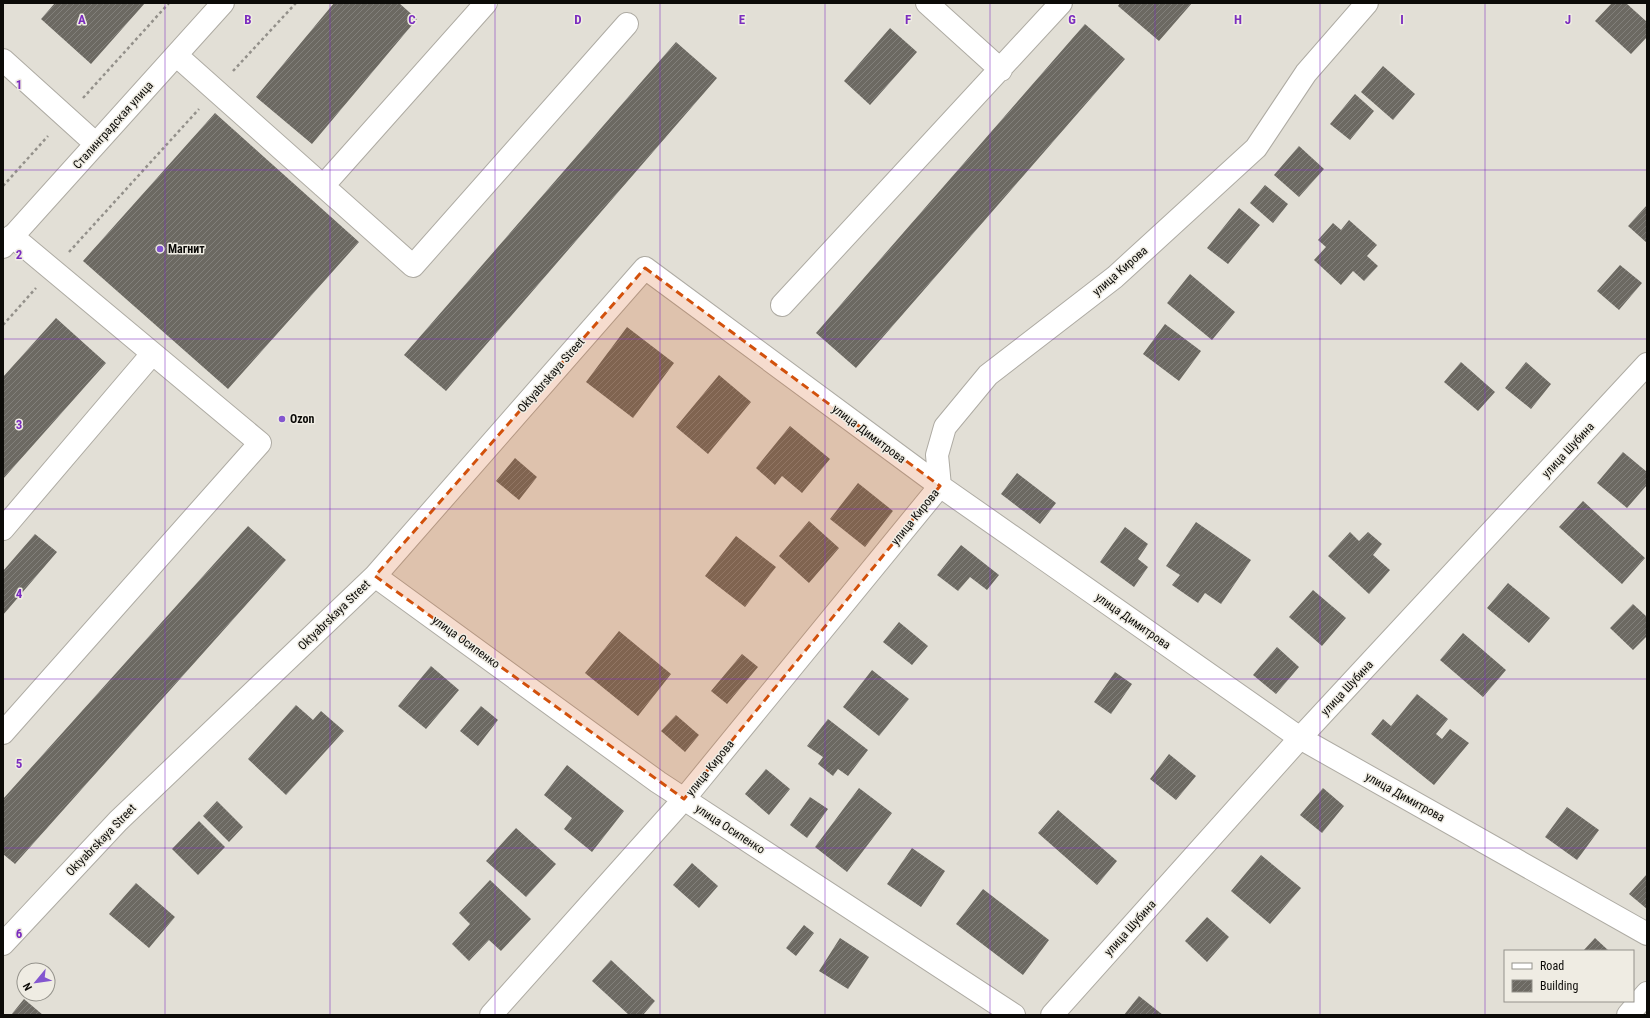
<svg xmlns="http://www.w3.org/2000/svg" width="1650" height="1018" font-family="'Roboto Condensed',sans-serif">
	<defs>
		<pattern id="building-hatch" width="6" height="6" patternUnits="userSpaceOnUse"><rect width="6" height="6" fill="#6c6962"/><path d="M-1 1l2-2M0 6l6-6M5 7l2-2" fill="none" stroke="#82807b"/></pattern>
	</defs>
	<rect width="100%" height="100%" fill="#e2dfd6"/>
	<!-- building -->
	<path fill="url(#building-hatch)" d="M 55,3 L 145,3 L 91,64 L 41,19 Z
		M 334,3 L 399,3 L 417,19 L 312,144 L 256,97 Z
		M 1120,3 L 1192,3 L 1159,41 L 1118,6 Z
		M 1612,3 L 1626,3 L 1647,22 L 1647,37 L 1631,54 L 1595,21 Z
		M 1085,24 L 1125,59 L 856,368 L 816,333 Z
		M 890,28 L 917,52 L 870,105 L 844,81 Z
		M 676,42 L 717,78 L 446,391 L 404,355 Z
		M 1383,66 L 1415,94 L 1393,120 L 1361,92 Z
		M 1355,94 L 1374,111 L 1350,140 L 1330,124 Z
		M 215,113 L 359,242 L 228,389 L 83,261 Z
		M 1299,146 L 1324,169 L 1299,197 L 1274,175 Z
		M 1265,185 L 1288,204 L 1273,223 L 1250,203 Z
		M 1647,205 L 1647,243 L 1628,226 Z
		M 1239,208 L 1260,225 L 1228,264 L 1207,248 Z
		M 1349,220 L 1377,245 L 1367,256 L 1378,266 L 1364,281 L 1353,271 L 1341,285 L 1314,260 L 1326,247 L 1318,240 L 1333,223 L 1341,230 Z
		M 1620,265 L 1642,283 L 1619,310 L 1597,291 Z
		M 1190,274 L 1235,312 L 1212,340 L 1167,303 Z
		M 56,318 L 106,363 L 3,479 L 3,377 Z
		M 1165,324 L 1201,351 L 1179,381 L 1143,354 Z
		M 627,327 L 674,363 L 633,418 L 586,382 Z
		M 1461,362 L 1495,392 L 1478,411 L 1444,382 Z
		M 1526,362 L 1551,384 L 1531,409 L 1505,388 Z
		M 719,375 L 751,402 L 708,454 L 676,427 Z
		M 790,426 L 830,459 L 802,493 L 782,476 L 775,485 L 756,468 Z
		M 1623,452 L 1647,472 L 1647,485 L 1627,508 L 1597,483 Z
		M 515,458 L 537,477 L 519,500 L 496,481 Z
		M 1017,473 L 1056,503 L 1040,524 L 1001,494 Z
		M 858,483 L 893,511 L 865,547 L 830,519 Z
		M 1583,501 L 1645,558 L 1622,584 L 1559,527 Z
		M 809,521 L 839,548 L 809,583 L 779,556 Z
		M 1196,522 L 1251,560 L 1221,604 L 1205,593 L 1198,603 L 1172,585 L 1180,575 L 1166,566 Z
		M 248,526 L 286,560 L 15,864 L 3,854 L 3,799 Z
		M 1125,527 L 1148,544 L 1138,559 L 1148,567 L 1134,587 L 1100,562 Z
		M 1350,532 L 1359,541 L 1368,532 L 1382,544 L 1373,555 L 1390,570 L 1369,594 L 1328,556 Z
		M 35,534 L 57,552 L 3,615 L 3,571 Z
		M 736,536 L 776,567 L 745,607 L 705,576 Z
		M 961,545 L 999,575 L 987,590 L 970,577 L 958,591 L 937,575 Z
		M 1508,583 L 1550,618 L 1529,643 L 1487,608 Z
		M 1313,590 L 1346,618 L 1322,646 L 1289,617 Z
		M 1633,604 L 1647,617 L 1647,636 L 1633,650 L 1610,628 Z
		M 899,622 L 928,646 L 912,665 L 883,642 Z
		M 619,631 L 671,674 L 638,716 L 585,673 Z
		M 1463,633 L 1506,670 L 1483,697 L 1440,660 Z
		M 1277,647 L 1299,667 L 1276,694 L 1253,675 Z
		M 742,654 L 758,667 L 727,704 L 711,691 Z
		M 431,666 L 459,690 L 426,729 L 398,706 Z
		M 872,670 L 909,699 L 879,736 L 843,707 Z
		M 1115,672 L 1132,684 L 1111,714 L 1094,702 Z
		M 1417,694 L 1448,719 L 1436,734 L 1442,739 L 1450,729 L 1469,743 L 1434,785 L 1371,734 L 1383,719 L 1391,726 Z
		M 296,705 L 313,720 L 321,711 L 344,731 L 286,795 L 248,759 Z
		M 481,706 L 498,720 L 478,746 L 460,731 Z
		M 676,715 L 699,735 L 685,752 L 661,731 Z
		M 828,719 L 868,750 L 848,776 L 838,769 L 833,776 L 818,764 L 823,757 L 807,746 Z
		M 1169,754 L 1196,776 L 1176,800 L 1150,779 Z
		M 567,765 L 624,811 L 592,852 L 564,829 L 572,818 L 544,795 Z
		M 766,769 L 790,789 L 769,815 L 745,794 Z
		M 859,788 L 892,813 L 847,872 L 815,847 Z
		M 1323,788 L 1344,806 L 1322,833 L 1300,815 Z
		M 810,797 L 828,809 L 807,838 L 790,825 Z
		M 217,801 L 243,827 L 229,842 L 203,816 Z
		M 1567,807 L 1599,830 L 1577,860 L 1545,837 Z
		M 1058,810 L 1117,861 L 1097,885 L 1038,833 Z
		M 199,821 L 225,847 L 198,875 L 172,849 Z
		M 516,828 L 556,864 L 526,897 L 486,861 Z
		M 912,848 L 945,871 L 921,907 L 887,884 Z
		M 1261,855 L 1301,888 L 1270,924 L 1231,891 Z
		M 692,863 L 718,886 L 699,908 L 673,885 Z
		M 1647,874 L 1647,909 L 1629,894 Z
		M 490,880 L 531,919 L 501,951 L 489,940 L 469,961 L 452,944 L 470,924 L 459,913 Z
		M 136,883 L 175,917 L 149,948 L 109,914 Z
		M 983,889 L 1049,940 L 1023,975 L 956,924 Z
		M 1207,917 L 1229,937 L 1207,962 L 1185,941 Z
		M 804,925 L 814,933 L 796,956 L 786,948 Z
		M 840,938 L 869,957 L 848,989 L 819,971 Z
		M 1595,938 L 1609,951 L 1583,951 Z
		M 611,960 L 655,1001 L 643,1015 L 629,1015 L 592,981 Z
		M 1139,996 L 1163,1015 L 1124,1015 Z
		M 24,999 L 43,1015 L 11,1015 Z"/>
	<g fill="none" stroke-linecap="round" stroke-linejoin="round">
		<defs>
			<path id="minor" d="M 927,3 L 1001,70
				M 176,55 L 413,266 L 627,24
				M 3,60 L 96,144
				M 323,186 L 486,3
				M 3,247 L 223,3
				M 782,305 L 1061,3
				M 3,529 L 152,354
				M 375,576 L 658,782 L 1014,1015
				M 3,733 L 260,443 L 12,236
				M 3,944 L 118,821 L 375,576 L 645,268 L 940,486 L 1300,738 L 1647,934
				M 491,1015 L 684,799 L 940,486 L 937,455 L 945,427 L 988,375 L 1115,277 L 1256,148 L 1306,73 L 1367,3
				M 1052,1015 L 1300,738 L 1647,364
				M 1628,1015 L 1647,993"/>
		</defs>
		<!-- minor casing -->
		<use href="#minor" stroke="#aeaba3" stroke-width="24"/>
		<!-- path -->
		<path stroke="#93908a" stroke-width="2.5" stroke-dasharray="3 3" stroke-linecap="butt" d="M 233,71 L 296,3
			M 83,98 L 169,3
			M 3,186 L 48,136
			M 69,252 L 199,109
			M 3,325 L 36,288"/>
		<!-- minor -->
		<use href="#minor" stroke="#fff" stroke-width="22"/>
	</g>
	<!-- marked area -->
	<path fill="#d2510c" fill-opacity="0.2" stroke="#d2510c" stroke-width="3" stroke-dasharray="8 5" stroke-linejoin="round" d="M 645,268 L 940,486 L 684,799 L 375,576 Z"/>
	<!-- grid -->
	<path fill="none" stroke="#7b2cbf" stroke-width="1" stroke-opacity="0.55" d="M 165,3 L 165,1015M 330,3 L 330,1015M 495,3 L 495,1015M 660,3 L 660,1015M 825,3 L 825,1015M 990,3 L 990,1015M 1155,3 L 1155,1015M 1320,3 L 1320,1015M 1485,3 L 1485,1015M 3,170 L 1647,170M 3,339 L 1647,339M 3,509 L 1647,509M 3,679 L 1647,679M 3,848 L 1647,848"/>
	<!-- markers -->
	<g fill="#8356cf" stroke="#efece3" stroke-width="1.5">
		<circle cx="160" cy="249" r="4"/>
		<circle cx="282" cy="419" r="4"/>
	</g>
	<g text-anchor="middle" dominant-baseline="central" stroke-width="3" stroke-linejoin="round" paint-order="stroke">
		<!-- street labels -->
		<g font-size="12" fill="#0c0b08" stroke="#efece3">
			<text transform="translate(113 125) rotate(-48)">Сталинградская улица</text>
			<text transform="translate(1120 271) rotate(-41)">улица Кирова</text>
			<text transform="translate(551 375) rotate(-49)">Oktyabrskaya Street</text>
			<text transform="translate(869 434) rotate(37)">улица Димитрова</text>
			<text transform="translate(1568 450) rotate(-47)">улица Шубина</text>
			<text transform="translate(915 517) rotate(-51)">улица Кирова</text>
			<text transform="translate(334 615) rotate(-44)">Oktyabrskaya Street</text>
			<text transform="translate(1133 621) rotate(35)">улица Димитрова</text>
			<text transform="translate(466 642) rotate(36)">улица Осипенко</text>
			<text transform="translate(1347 688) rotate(-47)">улица Шубина</text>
			<text transform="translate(710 768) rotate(-51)">улица Кирова</text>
			<text transform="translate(1405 797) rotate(29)">улица Димитрова</text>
			<text transform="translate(730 829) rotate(33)">улица Осипенко</text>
			<text transform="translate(101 840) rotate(-46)">Oktyabrskaya Street</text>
			<text transform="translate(1130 928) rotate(-48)">улица Шубина</text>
		</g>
		<!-- poi labels -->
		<g font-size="12" font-weight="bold" fill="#0c0b08" stroke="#efece3" text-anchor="start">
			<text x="168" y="249">Магнит</text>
			<text x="290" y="419">Ozon</text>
		</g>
	</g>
	<g font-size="13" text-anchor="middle" font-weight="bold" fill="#7b2cbf" stroke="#efece3" stroke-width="3" stroke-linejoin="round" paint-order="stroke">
		<text x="82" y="24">A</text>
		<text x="248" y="24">B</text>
		<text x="412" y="24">C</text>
		<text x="578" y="24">D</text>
		<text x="742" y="24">E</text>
		<text x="908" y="24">F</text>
		<text x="1072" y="24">G</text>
		<text x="1238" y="24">H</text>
		<text x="1402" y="24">I</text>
		<text x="1568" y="24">J</text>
		<text x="19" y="89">1</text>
		<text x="19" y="259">2</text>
		<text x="19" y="429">3</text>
		<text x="19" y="598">4</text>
		<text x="19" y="768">5</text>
		<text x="19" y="938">6</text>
	</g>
	<!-- border -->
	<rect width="1650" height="1018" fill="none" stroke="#0c0b08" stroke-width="8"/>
	<!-- legend -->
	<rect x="1504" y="950" width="130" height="52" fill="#efece3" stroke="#94928b"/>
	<rect x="1512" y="963" width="20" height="6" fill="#ffffff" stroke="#94928b"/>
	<text x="1540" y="970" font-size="12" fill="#0c0b08">Road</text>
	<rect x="1512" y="980" width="20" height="12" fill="url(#building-hatch)" stroke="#94928b"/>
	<text x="1540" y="990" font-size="12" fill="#0c0b08">Building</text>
	<!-- north arrow -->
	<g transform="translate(36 982) rotate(241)"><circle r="19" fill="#efece3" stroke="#94928b"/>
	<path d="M0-3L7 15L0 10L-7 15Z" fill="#8356cf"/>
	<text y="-6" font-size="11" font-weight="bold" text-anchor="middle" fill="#0c0b08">N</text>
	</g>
</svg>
